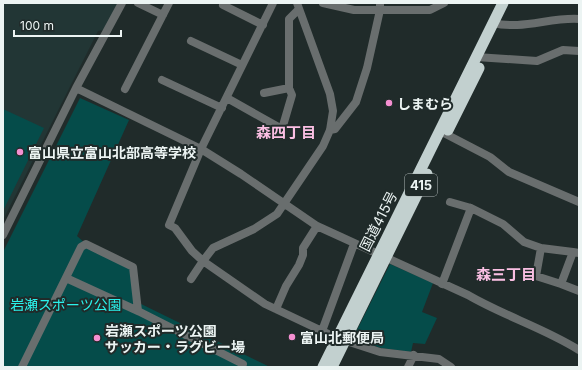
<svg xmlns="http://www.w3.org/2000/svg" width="582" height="370" font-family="Inter,'Noto Sans JP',sans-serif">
	<rect width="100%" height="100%" fill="#202b2a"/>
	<!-- built -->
	<path fill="#223635" d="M 3,3 L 118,3 L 104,30 L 98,31 L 3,220 Z"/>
	<!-- green -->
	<path fill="#054c4a" d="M 80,98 L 129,120 L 77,236 L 86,244 L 133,267 L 137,302 L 270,367 L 3,367 L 3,252 Z
		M 3,109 L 44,128 L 3,211 Z
		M 390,264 L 433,283 L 422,312 L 437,318 L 425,344 L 413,343 L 411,352 L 381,348 L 353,338 Z"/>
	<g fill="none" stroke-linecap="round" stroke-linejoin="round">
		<!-- minor -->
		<path stroke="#696e6e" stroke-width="8" d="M 138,3 L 163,15
			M 297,3 L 330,94 L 333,111 L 330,130 L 323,146 L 277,214 L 254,229 L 213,248 L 203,261 L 265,304 L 337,338 L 380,352 L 439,359 L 451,367
			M 323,3 L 354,10 L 430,10 L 444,3
			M 223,5 L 263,25
			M 493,23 C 521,30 551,17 579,19
			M 191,41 L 242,65
			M 476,57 L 537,61 L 563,50 L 579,51
			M 162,80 L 222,108
			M 76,88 L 201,149 L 241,174 L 317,226 L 468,295 C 504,316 544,328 579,350
			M 289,88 L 289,19 L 299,9
			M 125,89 L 169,3
			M 227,98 L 282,129 L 292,95 L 289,88 L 264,93
			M 330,130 L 335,129 L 356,102 L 367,68 L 380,10 L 380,3
			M 440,131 L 490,157 L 509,172 L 579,202
			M 450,202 L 471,208 L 503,224 L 524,242 L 541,248
			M 3,235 L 76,88 L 122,3
			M 579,253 L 573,252 L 561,284 L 579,291
			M 66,278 L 138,311
			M 191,279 L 203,261 L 192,251 L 175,228 L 169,225 L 201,149 L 273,3
			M 442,284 L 471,208
			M 561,284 L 536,276 L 541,248 L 573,252
			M 276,309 L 286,286 L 299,265 L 303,255 L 303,248 L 317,226
			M 322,331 L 354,244
			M 22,367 L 81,247 L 86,244 L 133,267 L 138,311 L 243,364 L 242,367
			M 408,367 L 414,355"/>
		<!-- highway -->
		<path stroke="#c2d0cf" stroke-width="11" d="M 448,130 L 479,68
			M 323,367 L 503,3
			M 332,367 L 427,174"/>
	</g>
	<!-- markers -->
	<g fill="#f590d1" stroke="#202b2a" stroke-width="1.5">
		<circle cx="389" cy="103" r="4"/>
		<circle cx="20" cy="152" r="4"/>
		<circle cx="292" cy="337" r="4"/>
		<circle cx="97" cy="338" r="4"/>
	</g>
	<g text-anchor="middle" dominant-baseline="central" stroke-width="4" stroke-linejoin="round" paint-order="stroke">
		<!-- shield labels -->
		<rect fill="#202b2a" stroke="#afb8b7" stroke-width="1" x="405" y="174" width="32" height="22" rx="3"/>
		<g font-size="13" font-weight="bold" fill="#ecf4f3">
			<text x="421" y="185">415</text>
		</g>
		<!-- poi labels -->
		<g font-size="14" font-weight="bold" fill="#ecf4f3" stroke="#202b2a" text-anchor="start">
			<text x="397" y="103">しまむら</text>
			<text x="28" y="152">富山県立富山北部高等学校</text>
			<text x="105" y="330">岩瀬スポーツ公園<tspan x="105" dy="16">サッカー・ラグビー場</tspan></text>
			<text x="300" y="337">富山北郵便局</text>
		</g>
		<!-- street labels -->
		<g font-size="14" fill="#ecf4f3" stroke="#202b2a">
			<text transform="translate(378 221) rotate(-63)">国道415号</text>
		</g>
		<!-- park labels -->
		<g font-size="14" fill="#2af1eb" stroke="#202b2a">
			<text x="66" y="304">岩瀬スポーツ公園</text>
		</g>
		<!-- neighbourhood labels -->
		<g font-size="15" font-weight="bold" fill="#fabfe3" stroke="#202b2a">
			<text x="286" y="132">森四丁目</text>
			<text x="506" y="274">森三丁目</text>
		</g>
	</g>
	<!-- border -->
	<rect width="582" height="370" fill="none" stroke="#ecf4f3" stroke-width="8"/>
	<!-- scale -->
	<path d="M14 30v6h107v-6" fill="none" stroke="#ecf4f3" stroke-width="2"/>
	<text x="20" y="30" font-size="12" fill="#ecf4f3" stroke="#202b2a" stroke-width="3" paint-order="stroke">100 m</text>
</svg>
